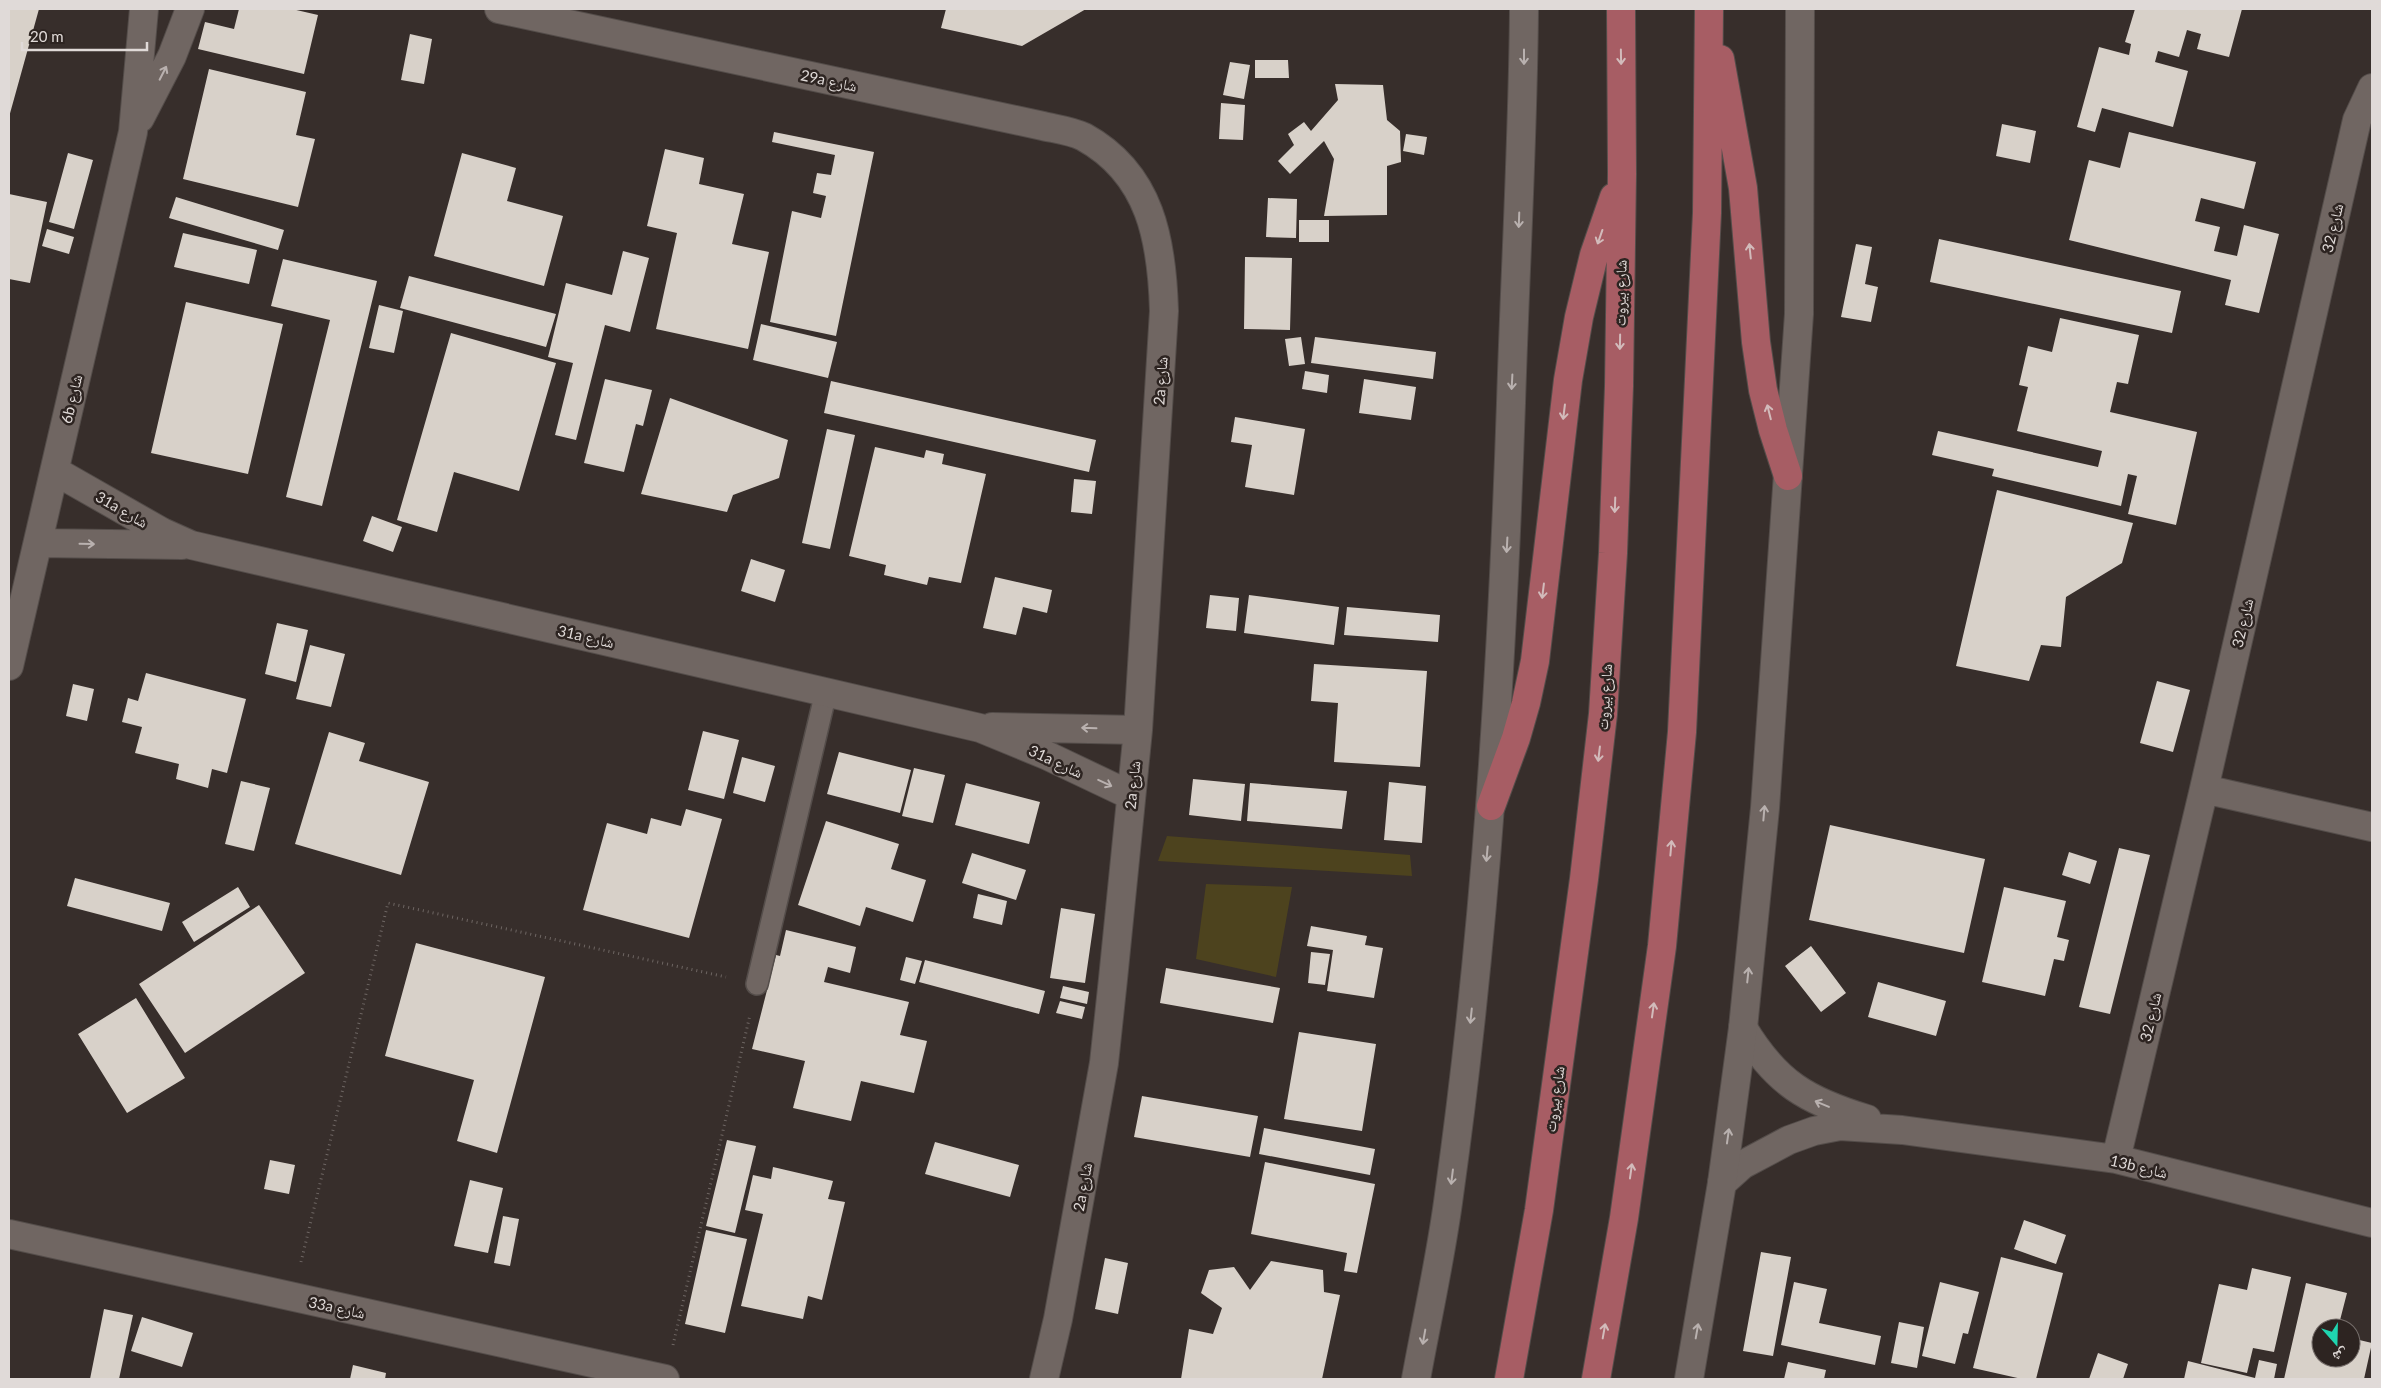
<svg xmlns="http://www.w3.org/2000/svg" width="2381" height="1388" font-family="Lato,'Noto Naskh Arabic',sans-serif">
	<rect width="100%" height="100%" fill="#372e2b"/>
	<!-- green -->
	<path fill="#4d431e" d="M 1167,836 L 1410,855 L 1412,876 L 1158,861 Z
		M 1206,884 L 1292,887 L 1276,977 L 1196,959 Z"/>
	<!-- building -->
	<path fill="#d8d1c9" d="M 9,9 L 39,9 L 9,117 Z
		M 239,9 L 292,9 L 318,15 L 304,74 L 198,49 L 205,22 L 234,29 Z
		M 946,9 L 1086,9 L 1022,46 L 941,28 Z
		M 2135,9 L 2242,9 L 2229,57 L 2197,49 L 2201,34 L 2187,30 L 2179,57 L 2158,51 L 2155,62 L 2188,71 L 2173,127 L 2102,108 L 2095,132 L 2077,127 L 2099,47 L 2129,55 L 2131,44 L 2125,42 Z
		M 410,34 L 432,39 L 424,84 L 401,80 Z
		M 1255,60 L 1288,60 L 1289,78 L 1255,78 Z
		M 1230,62 L 1250,65 L 1244,99 L 1223,95 Z
		M 209,69 L 306,92 L 296,135 L 315,139 L 298,207 L 183,179 Z
		M 1335,84 L 1383,85 L 1387,120 L 1400,131 L 1401,162 L 1387,166 L 1387,215 L 1324,216 L 1334,159 L 1324,141 L 1290,174 L 1278,161 L 1294,145 L 1288,134 L 1304,122 L 1311,131 L 1338,100 Z
		M 1221,103 L 1245,105 L 1243,140 L 1219,139 Z
		M 2002,124 L 2036,131 L 2030,163 L 1996,156 Z
		M 774,132 L 874,152 L 836,336 L 770,322 L 792,211 L 821,218 L 826,196 L 813,193 L 817,173 L 831,175 L 835,155 L 772,142 Z
		M 2129,132 L 2256,162 L 2244,209 L 2201,198 L 2195,221 L 2220,227 L 2214,251 L 2237,256 L 2244,225 L 2279,234 L 2259,313 L 2225,305 L 2231,280 L 2069,240 L 2089,160 L 2120,168 Z
		M 1406,134 L 1427,137 L 1424,155 L 1403,151 Z
		M 665,149 L 704,158 L 699,184 L 744,194 L 732,244 L 769,252 L 748,349 L 656,329 L 677,233 L 647,226 Z
		M 68,153 L 93,160 L 74,229 L 49,222 Z
		M 462,153 L 516,168 L 507,201 L 563,216 L 544,286 L 434,256 Z
		M 9,194 L 47,202 L 30,283 L 9,279 Z
		M 176,197 L 284,230 L 278,250 L 169,218 Z
		M 1268,198 L 1297,199 L 1296,238 L 1266,237 Z
		M 1299,220 L 1329,220 L 1329,242 L 1299,242 Z
		M 47,229 L 74,237 L 69,254 L 42,246 Z
		M 183,233 L 257,250 L 249,284 L 174,267 Z
		M 1939,239 L 2181,291 L 2172,333 L 1930,282 Z
		M 1856,244 L 1872,247 L 1865,284 L 1878,287 L 1871,322 L 1841,317 Z
		M 623,251 L 649,258 L 630,332 L 605,325 L 576,440 L 555,435 L 573,363 L 548,357 L 566,283 L 612,295 Z
		M 1245,257 L 1292,258 L 1290,330 L 1244,329 Z
		M 283,259 L 377,281 L 322,506 L 286,497 L 330,320 L 271,306 Z
		M 409,276 L 556,314 L 546,347 L 400,308 Z
		M 186,302 L 283,324 L 248,474 L 151,453 Z
		M 379,305 L 403,311 L 394,353 L 369,348 Z
		M 2060,318 L 2139,335 L 2128,384 L 2117,382 L 2110,412 L 2197,432 L 2176,525 L 2128,514 L 2137,476 L 2128,474 L 2121,506 L 1992,476 L 1994,469 L 1932,455 L 1938,431 L 2098,467 L 2102,451 L 2017,431 L 2028,387 L 2019,385 L 2028,346 L 2052,352 Z
		M 761,324 L 837,342 L 828,378 L 753,360 Z
		M 451,333 L 556,363 L 519,491 L 454,472 L 437,532 L 397,520 Z
		M 1301,337 L 1305,364 L 1289,366 L 1285,339 Z
		M 1315,337 L 1436,352 L 1433,379 L 1311,363 Z
		M 1305,371 L 1329,375 L 1327,393 L 1302,389 Z
		M 605,379 L 652,390 L 643,426 L 636,424 L 624,472 L 584,463 Z
		M 1364,379 L 1416,387 L 1411,420 L 1359,413 Z
		M 831,381 L 1096,440 L 1089,472 L 824,413 Z
		M 670,398 L 788,440 L 779,478 L 733,495 L 727,512 L 641,494 Z
		M 1235,417 L 1305,429 L 1294,495 L 1245,487 L 1252,445 L 1231,442 Z
		M 827,429 L 855,435 L 830,549 L 802,543 Z
		M 875,447 L 924,458 L 926,450 L 944,454 L 942,464 L 986,474 L 961,583 L 929,577 L 927,585 L 884,575 L 886,565 L 849,556 Z
		M 1074,479 L 1096,481 L 1092,514 L 1071,512 Z
		M 1997,490 L 2133,523 L 2122,563 L 2066,597 L 2061,647 L 2041,645 L 2029,681 L 1956,666 Z
		M 372,516 L 402,527 L 393,552 L 363,541 Z
		M 751,559 L 785,570 L 775,602 L 741,591 Z
		M 995,577 L 1052,590 L 1047,613 L 1023,607 L 1016,635 L 983,628 Z
		M 1210,595 L 1239,598 L 1236,631 L 1206,628 Z
		M 1249,595 L 1339,607 L 1334,645 L 1244,633 Z
		M 1347,607 L 1440,615 L 1438,642 L 1344,635 Z
		M 277,623 L 308,630 L 296,682 L 265,674 Z
		M 310,645 L 345,654 L 331,707 L 296,699 Z
		M 1314,664 L 1427,671 L 1420,767 L 1334,762 L 1338,703 L 1311,701 Z
		M 146,673 L 246,699 L 227,773 L 212,769 L 208,788 L 176,779 L 179,764 L 135,753 L 142,727 L 122,722 L 128,698 L 138,701 Z
		M 2157,681 L 2190,690 L 2173,752 L 2140,743 Z
		M 73,684 L 94,689 L 87,721 L 66,716 Z
		M 703,731 L 739,740 L 724,799 L 688,790 Z
		M 329,732 L 365,743 L 359,761 L 429,782 L 401,875 L 295,844 Z
		M 839,752 L 911,770 L 900,813 L 827,794 Z
		M 742,757 L 775,766 L 765,802 L 733,793 Z
		M 914,768 L 945,775 L 933,823 L 902,816 Z
		M 1193,779 L 1245,784 L 1241,821 L 1189,815 Z
		M 241,781 L 270,788 L 254,851 L 225,844 Z
		M 1389,782 L 1426,786 L 1422,843 L 1384,840 Z
		M 966,783 L 1040,802 L 1029,844 L 955,825 Z
		M 1250,783 L 1347,791 L 1342,829 L 1247,821 Z
		M 686,809 L 722,819 L 689,938 L 583,910 L 607,823 L 647,834 L 651,818 L 681,826 Z
		M 826,821 L 899,844 L 891,869 L 926,880 L 913,922 L 866,907 L 860,926 L 798,905 Z
		M 1830,825 L 1985,859 L 1964,953 L 1809,920 Z
		M 2119,848 L 2150,855 L 2110,1014 L 2079,1007 Z
		M 2069,852 L 2097,861 L 2090,884 L 2062,875 Z
		M 972,853 L 1026,870 L 1016,900 L 962,883 Z
		M 75,878 L 170,903 L 162,931 L 67,906 Z
		M 238,887 L 250,907 L 194,942 L 182,922 Z
		M 2004,887 L 2066,901 L 2057,937 L 2069,940 L 2064,961 L 2054,959 L 2045,996 L 1982,982 Z
		M 978,894 L 1007,901 L 1002,925 L 973,918 Z
		M 259,905 L 305,973 L 185,1053 L 139,984 Z
		M 1061,908 L 1095,914 L 1085,983 L 1050,978 Z
		M 1311,926 L 1367,936 L 1365,945 L 1383,948 L 1374,998 L 1327,991 L 1333,950 L 1307,946 Z
		M 786,930 L 856,947 L 850,973 L 828,967 L 824,982 L 909,1002 L 900,1035 L 927,1041 L 914,1093 L 861,1081 L 851,1121 L 793,1108 L 805,1061 L 752,1049 L 776,955 L 780,956 Z
		M 416,943 L 545,977 L 497,1153 L 457,1141 L 474,1080 L 385,1056 Z
		M 1811,946 L 1846,993 L 1821,1012 L 1785,966 Z
		M 1311,952 L 1330,954 L 1325,985 L 1308,983 Z
		M 906,957 L 922,961 L 915,984 L 900,980 Z
		M 925,960 L 1045,991 L 1039,1014 L 919,982 Z
		M 1166,968 L 1280,988 L 1273,1023 L 1160,1003 Z
		M 1878,982 L 1946,1001 L 1936,1036 L 1868,1017 Z
		M 1063,986 L 1089,992 L 1087,1004 L 1060,998 Z
		M 136,998 L 185,1078 L 127,1113 L 78,1034 Z
		M 1060,1001 L 1085,1007 L 1082,1019 L 1056,1013 Z
		M 1299,1032 L 1376,1044 L 1362,1131 L 1284,1119 Z
		M 1142,1096 L 1258,1116 L 1250,1157 L 1134,1137 Z
		M 1264,1128 L 1375,1149 L 1370,1175 L 1259,1154 Z
		M 727,1140 L 756,1146 L 735,1233 L 706,1226 Z
		M 935,1142 L 1019,1165 L 1010,1197 L 925,1174 Z
		M 270,1160 L 295,1165 L 289,1194 L 264,1189 Z
		M 1265,1162 L 1375,1184 L 1357,1273 L 1344,1271 L 1347,1253 L 1251,1234 Z
		M 773,1167 L 833,1181 L 828,1199 L 845,1202 L 822,1300 L 808,1296 L 803,1319 L 741,1306 L 763,1214 L 745,1210 L 753,1175 L 771,1179 Z
		M 470,1180 L 503,1188 L 488,1253 L 454,1246 Z
		M 503,1216 L 519,1219 L 510,1266 L 494,1263 Z
		M 2024,1220 L 2066,1235 L 2056,1264 L 2014,1249 Z
		M 706,1230 L 747,1239 L 725,1333 L 685,1324 Z
		M 1761,1252 L 1791,1257 L 1773,1356 L 1743,1351 Z
		M 2001,1257 L 2063,1273 L 2036,1379 L 2022,1379 L 1973,1368 Z
		M 1105,1258 L 1128,1263 L 1118,1314 L 1095,1309 Z
		M 1271,1261 L 1323,1270 L 1324,1292 L 1340,1295 L 1322,1379 L 1181,1379 L 1189,1329 L 1213,1334 L 1222,1308 L 1201,1293 L 1209,1270 L 1234,1267 L 1250,1290 Z
		M 2252,1268 L 2291,1277 L 2274,1352 L 2253,1348 L 2247,1373 L 2201,1363 L 2219,1284 L 2247,1290 Z
		M 1794,1282 L 1827,1289 L 1819,1323 L 1881,1336 L 1875,1365 L 1781,1345 Z
		M 1940,1282 L 1979,1292 L 1968,1334 L 1963,1333 L 1955,1364 L 1922,1356 Z
		M 2306,1283 L 2347,1293 L 2338,1328 L 2321,1328 L 2321,1358 L 2351,1358 L 2351,1338 L 2372,1343 L 2364,1379 L 2284,1379 Z
		M 104,1309 L 133,1315 L 119,1379 L 90,1379 Z
		M 142,1317 L 193,1333 L 182,1367 L 131,1351 Z
		M 1899,1322 L 1924,1327 L 1917,1368 L 1891,1363 Z
		M 2098,1353 L 2128,1364 L 2123,1379 L 2089,1379 Z
		M 2259,1360 L 2277,1364 L 2274,1379 L 2184,1379 L 2188,1361 L 2255,1378 Z
		M 1788,1362 L 1826,1370 L 1824,1379 L 1784,1379 Z
		M 353,1365 L 386,1373 L 385,1379 L 350,1379 Z"/>
	<g fill="none" stroke-linecap="round" stroke-linejoin="round">
		<defs>
			<path id="service" d="M 757,984 L 826,692"/>
			<path id="minor" d="M 499,9 L 1043,126 C 1056,129 1072,131 1084,137 C 1151,174 1162,241 1164,311 L 1138,730 L 1113,979 L 1104,1063 L 1058,1319 L 1044,1379
				M 140,118 L 172,56 L 190,9
				M 55,471 L 162,532 L 191,545 L 980,728 L 1048,756 L 1130,795
				M 38,543 L 182,545
				M 9,666 L 133,132 L 144,9
				M 992,727 L 1138,730
				M 2204,789 L 2372,827
				M 1743,1028 C 1776,1083 1807,1101 1867,1119
				M 2116,1159 L 2204,789 L 2357,120 L 2372,88
				M 1722,1183 L 1742,1165 L 1789,1140 L 1814,1131 L 1840,1126 L 1902,1130 L 2116,1159 L 2372,1223
				M 9,1234 L 665,1379"/>
			<path id="secondary" d="M 1416,1379 C 1427,1318 1441,1257 1449,1195 C 1486,932 1502,668 1511,403 C 1515,271 1523,140 1524,9
				M 1689,1379 L 1722,1183 L 1743,1028 L 1765,808 L 1799,314 L 1800,9"/>
			<path id="primary" d="M 1720,59 L 1743,188 L 1756,342 L 1763,390 L 1773,430 L 1788,476
				M 1491,806 L 1516,738 L 1526,703 L 1535,661 L 1568,380 L 1579,317 L 1594,255 L 1614,197
				M 1509,1379 L 1539,1210 L 1584,879 L 1603,714 L 1613,553 L 1619,386 L 1622,174 L 1621,9
				M 1596,1379 L 1624,1218 L 1662,946 L 1682,732 L 1707,213 L 1709,9"/>
		</defs>
		<!-- service casing -->
		<use href="#service" stroke="#544d4a" stroke-width="24"/>
		<!-- minor casing -->
		<use href="#minor" stroke="#544d4a" stroke-width="30"/>
		<!-- secondary casing -->
		<use href="#secondary" stroke="#544d4a" stroke-width="30"/>
		<!-- primary casing -->
		<use href="#primary" stroke="#544d4a" stroke-width="30"/>
		<!-- path -->
		<path stroke="#6e6663" stroke-width="3" stroke-dasharray="1 4" stroke-linecap="butt" d="M 301,1262 L 388,903 L 726,977
			M 673,1345 L 750,1015"/>
		<!-- service -->
		<use href="#service" stroke="#706662" stroke-width="21"/>
		<!-- minor -->
		<use href="#minor" stroke="#706662" stroke-width="28"/>
		<!-- secondary -->
		<use href="#secondary" stroke="#706662" stroke-width="28"/>
		<!-- primary -->
		<use href="#primary" stroke="#a75d64" stroke-width="28"/>
	</g>
	<!-- one-way arrows -->
	<defs><path id="oneway-shaft" d="M-6 0H5M1.5-3L5.5 0L1.5 3" fill="none" stroke-width="1.6" stroke-linecap="round" stroke-linejoin="round" transform="scale(1.25)"/></defs>
	<g stroke="#b9b1af">
		<use href="#oneway-shaft" transform="translate(1524 57) rotate(90)"/>
		<use href="#oneway-shaft" transform="translate(163 73) rotate(-63)"/>
		<use href="#oneway-shaft" transform="translate(1519 220) rotate(92)"/>
		<use href="#oneway-shaft" transform="translate(1512 382) rotate(93)"/>
		<use href="#oneway-shaft" transform="translate(87 544) rotate(1)"/>
		<use href="#oneway-shaft" transform="translate(1507 545) rotate(93)"/>
		<use href="#oneway-shaft" transform="translate(1089 728) rotate(-178)"/>
		<use href="#oneway-shaft" transform="translate(1105 783) rotate(25)"/>
		<use href="#oneway-shaft" transform="translate(1764 813) rotate(-85)"/>
		<use href="#oneway-shaft" transform="translate(1487 854) rotate(95)"/>
		<use href="#oneway-shaft" transform="translate(1748 975) rotate(-84)"/>
		<use href="#oneway-shaft" transform="translate(1471 1016) rotate(96)"/>
		<use href="#oneway-shaft" transform="translate(1822 1104) rotate(-157)"/>
		<use href="#oneway-shaft" transform="translate(1728 1136) rotate(-82)"/>
		<use href="#oneway-shaft" transform="translate(1452 1177) rotate(97)"/>
		<use href="#oneway-shaft" transform="translate(1697 1331) rotate(-80)"/>
		<use href="#oneway-shaft" transform="translate(1424 1337) rotate(100)"/>
	</g>
	<g stroke="#d2bbbb">
		<use href="#oneway-shaft" transform="translate(1621 57) rotate(89)"/>
		<use href="#oneway-shaft" transform="translate(1600 237) rotate(109)"/>
		<use href="#oneway-shaft" transform="translate(1750 251) rotate(-96)"/>
		<use href="#oneway-shaft" transform="translate(1620 342) rotate(91)"/>
		<use href="#oneway-shaft" transform="translate(1564 412) rotate(97)"/>
		<use href="#oneway-shaft" transform="translate(1769 412) rotate(-104)"/>
		<use href="#oneway-shaft" transform="translate(1615 505) rotate(92)"/>
		<use href="#oneway-shaft" transform="translate(1543 591) rotate(97)"/>
		<use href="#oneway-shaft" transform="translate(1599 754) rotate(97)"/>
		<use href="#oneway-shaft" transform="translate(1671 848) rotate(-85)"/>
		<use href="#oneway-shaft" transform="translate(1653 1010) rotate(-82)"/>
		<use href="#oneway-shaft" transform="translate(1631 1171) rotate(-82)"/>
		<use href="#oneway-shaft" transform="translate(1604 1331) rotate(-80)"/>
	</g>
	<g text-anchor="middle" dominant-baseline="central" stroke-width="5" stroke-linejoin="round" paint-order="stroke">
		<!-- street labels -->
		<g font-size="15" fill="#e0dad8" stroke="#2d2421">
			<text transform="translate(829 80) rotate(12)">29a شارع</text>
			<text transform="translate(2332 228) rotate(-77)">شارع 32</text>
			<text transform="translate(1620 293) rotate(-89)">شارع بيروت</text>
			<text transform="translate(1160 381) rotate(-86)">2a شارع</text>
			<text transform="translate(71 399) rotate(-77)">6b شارع</text>
			<text transform="translate(122 509) rotate(30)">31a شارع</text>
			<text transform="translate(2242 623) rotate(-77)">شارع 32</text>
			<text transform="translate(586 636) rotate(13)">31a شارع</text>
			<text transform="translate(1604 697) rotate(-86)">شارع بيروت</text>
			<text transform="translate(1056 761) rotate(25)">31a شارع</text>
			<text transform="translate(1132 785) rotate(-84)">2a شارع</text>
			<text transform="translate(2150 1017) rotate(-77)">شارع 32</text>
			<text transform="translate(1554 1099) rotate(-82)">شارع بيروت</text>
			<text transform="translate(2139 1166) rotate(13)">13b شارع</text>
			<text transform="translate(1082 1187) rotate(-80)">2a شارع</text>
			<text transform="translate(337 1307) rotate(12)">33a شارع</text>
		</g>
	</g>
	<!-- border -->
	<rect width="2381" height="1388" fill="none" stroke="#e0dad8" stroke-width="20"/>
	<!-- north arrow -->
	<g transform="translate(2336 1343) rotate(160)"><circle r="24" fill="#2d2421" stroke="#756d6a"/>
	<path d="M0-4L9 19L0 12L-9 19Z" fill="#1fd5b0"/>
	<text y="-8" font-size="14" font-weight="bold" text-anchor="middle" fill="#e0dad8">ش</text>
	</g>
	<!-- scale -->
	<path d="M22 42v8h125v-8" fill="none" stroke="#e0dad8" stroke-width="2.5"/>
	<text x="30" y="42" font-size="15" fill="#e0dad8" stroke="#2d2421" stroke-width="4" paint-order="stroke">20 m</text>
</svg>
